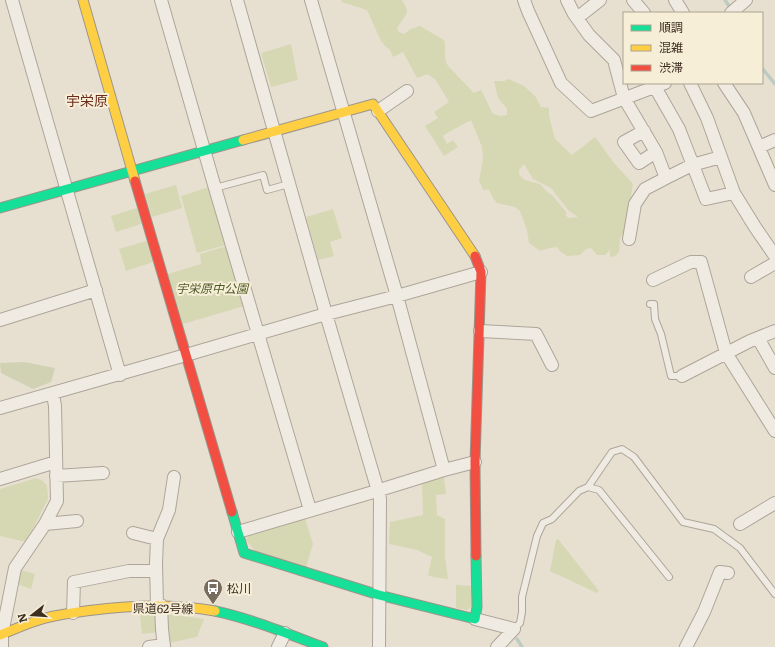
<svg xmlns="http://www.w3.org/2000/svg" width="775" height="647" font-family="Literata,'Noto Sans JP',serif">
	<rect width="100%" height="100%" fill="#e7e0d1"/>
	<!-- green -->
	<path fill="#d6d7b3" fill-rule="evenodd" d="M 341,0 L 402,0 L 406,7 L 407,13 L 397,28 L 399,32 L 404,34 L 411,29 L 420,26 L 444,40 C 447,50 442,58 449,67 L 474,93 L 481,90 L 493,114 L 501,116 L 507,115 L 507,109 L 498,98 L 494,81 L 504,81 L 509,79 L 524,86 L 535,96 L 541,107 L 549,108 L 549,116 L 555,139 L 572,155 L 595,137 L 614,163 L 633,184 L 627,221 L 626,230 L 620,238 L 619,252 L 615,256 L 610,257 L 610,250 L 605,255 L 597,255 L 591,248 L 586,249 L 580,255 L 567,256 L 561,252 L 557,247 L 550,248 L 540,251 L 529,243 L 527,230 L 520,211 L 515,207 L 497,203 L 493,198 L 489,190 L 486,189 L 484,191 L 479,181 L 483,159 L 482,147 L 471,120 L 447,133 L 443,136 L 447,144 L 453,140 L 458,147 L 444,156 L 425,126 L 438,118 L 434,112 L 449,102 L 435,79 L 427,74 L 417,78 L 403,52 L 393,57 L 390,50 L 385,46 L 381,41 L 367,10 L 342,2 ZM 524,164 L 533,179 L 551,188 L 569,211 L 578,217 L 569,218 L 566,216 L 566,212 L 552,195 L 546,191 L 540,184 L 525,180 L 519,175 L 519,170 Z
		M 291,44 L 298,80 L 271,87 L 261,53 Z
		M 176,185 L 182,208 L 152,217 L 145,194 Z
		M 209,187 L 226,245 L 197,253 L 181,196 Z
		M 137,208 L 141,224 L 116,232 L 111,216 Z
		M 333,209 L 342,238 L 330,242 L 334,256 L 318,260 L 306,217 Z
		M 146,241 L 153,262 L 126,271 L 119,249 Z
		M 227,246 L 244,306 L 183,324 L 168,274 L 201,264 L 200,254 Z
		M 444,477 L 446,494 L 436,495 L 437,515 L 445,519 L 445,557 L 448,579 L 433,577 L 428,575 L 432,557 L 417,550 L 389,544 L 390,522 L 423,515 L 422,483 Z
		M 36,478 L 43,481 L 47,486 L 48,499 L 26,542 L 0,536 L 0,489 Z
		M 305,518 L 313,544 L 306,567 L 255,551 L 246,540 L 250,534 Z
		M 558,539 L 599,591 L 597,593 L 550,571 L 556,540 Z
		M 21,570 L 35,574 L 31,589 L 17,584 Z
		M 456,585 L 472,586 L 471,607 L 467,610 L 456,608 Z
		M 167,614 L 204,619 L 197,637 L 169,643 Z
		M 140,615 L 157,615 L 159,632 L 142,634 Z"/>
	<!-- cemetery -->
	<path fill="#d1d1b3" d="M 24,362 L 55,368 L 51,382 L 33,389 L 1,373 L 0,363 Z"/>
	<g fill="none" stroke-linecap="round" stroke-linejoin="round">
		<!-- stream -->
		<path stroke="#bcccc2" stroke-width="3.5" d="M 725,0 L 731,9
			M 762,68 L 775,84
			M 517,639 L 522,647"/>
		<defs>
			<path id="lane" d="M 215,188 L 263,175 L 267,190 L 289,184
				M 650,304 L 654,304 L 655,319 L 661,334 L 671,376 L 682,376
				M 588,487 L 612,452 L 622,449 L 634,457 L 683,522 L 714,529 L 740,548 L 775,594
				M 514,629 L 520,623 L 522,612 L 522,597 L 537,536 L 543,523 L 552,519 L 579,491 L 588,487 L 599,490 L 669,577"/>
			<path id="street" d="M 12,0 L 120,375
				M 161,0 L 215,188 L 310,510
				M 237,0 L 326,314 L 378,491 L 380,499 L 379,647
				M 311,0 L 397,296 L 444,470
				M 524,0 L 528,11 L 561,83 L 591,111 L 665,83
				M 567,0 L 574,14 L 589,35 L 614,60 L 624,98 L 656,152 L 639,163 L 624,142 L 644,131
				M 633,0 L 644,13
				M 675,0 L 683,13
				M 731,13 L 746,0
				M 577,18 L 600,0
				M 690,83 L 707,118 L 734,193 L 755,227 L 775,256
				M 724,83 L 744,113 L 775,185
				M 655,87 L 679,129 L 706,199 L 734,193
				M 378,111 L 407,91
				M 759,147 L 775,140
				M 656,152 L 666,178 L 692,165 L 721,157
				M 629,239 L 635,204 L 645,189 L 666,178
				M 751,277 L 775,263
				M 653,280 L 691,262 L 701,262 L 726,353 L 775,431
				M 0,320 L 96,290
				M 480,331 L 536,334 L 552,365
				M 758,338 L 775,368
				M 682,376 L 750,341 L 775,331
				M 0,408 L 186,355 L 319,316 L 397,296 L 481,272
				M 56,476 L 103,473
				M 0,479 L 56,462
				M 45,524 L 77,521
				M 740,524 L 775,503
				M 238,532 L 370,493 L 444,470 L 475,462
				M 133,533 L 157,539
				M 157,605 L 156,564 L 157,539 L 169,510 L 174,477
				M 161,605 L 162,629 L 164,647
				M 73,613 L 74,582 L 129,571 L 156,571
				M 475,619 L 514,629 L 497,647
				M 2,647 L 2,634 L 15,568 L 45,524 L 57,501 L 55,406 L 53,394
				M 149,647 L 164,645
				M 278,647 L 285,633
				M 686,647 L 704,612 L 720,572 L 728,573"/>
			<path id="fast" d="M 0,208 L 243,140
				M 232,512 L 244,553 L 379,595 L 475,619 L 477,607 L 476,556
				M 215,611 C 252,619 288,634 323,647"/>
			<path id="slow" d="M 83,0 L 135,181
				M 243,140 L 373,104 L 475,256
				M 0,635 C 15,629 30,622 46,618 C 61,614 78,612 94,610 C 134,605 175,604 215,611"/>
			<path id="jam" d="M 135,181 L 232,512
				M 475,256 L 481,272 L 475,462 L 476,556"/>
		</defs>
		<!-- lane casing -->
		<use href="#lane" stroke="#ada599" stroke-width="8"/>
		<!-- street casing -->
		<use href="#street" stroke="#ada599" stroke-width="14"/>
		<!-- fast casing -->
		<use href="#fast" stroke="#9c958a" stroke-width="11"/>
		<!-- slow casing -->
		<use href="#slow" stroke="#9c958a" stroke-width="11"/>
		<!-- jam casing -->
		<use href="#jam" stroke="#9c958a" stroke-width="11"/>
		<!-- lane -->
		<use href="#lane" stroke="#efebe3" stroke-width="6"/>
		<!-- street -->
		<use href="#street" stroke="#efebe3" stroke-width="12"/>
		<!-- fast -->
		<use href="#fast" stroke="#16e098" stroke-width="9"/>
		<!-- slow -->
		<use href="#slow" stroke="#ffcf43" stroke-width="9"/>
		<!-- jam -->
		<use href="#jam" stroke="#f24e42" stroke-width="9"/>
	</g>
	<!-- icons -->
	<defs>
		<symbol id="bus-pin" viewBox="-11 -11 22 30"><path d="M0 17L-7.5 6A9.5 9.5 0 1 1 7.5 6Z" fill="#786c5e" stroke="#f7eed8"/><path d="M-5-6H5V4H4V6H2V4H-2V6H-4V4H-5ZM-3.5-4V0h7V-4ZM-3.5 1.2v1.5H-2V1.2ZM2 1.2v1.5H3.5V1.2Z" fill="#fff"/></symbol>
	</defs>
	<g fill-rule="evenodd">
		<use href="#bus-pin" x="202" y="577" width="22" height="30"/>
	</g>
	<g text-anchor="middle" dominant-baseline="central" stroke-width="4" stroke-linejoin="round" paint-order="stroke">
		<!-- park labels -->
		<g font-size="12" font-style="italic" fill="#4d5a26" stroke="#f7eed8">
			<text x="212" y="288">宇栄原中公園</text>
		</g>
		<!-- poi labels -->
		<g font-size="12" fill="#3d2e20" stroke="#f7eed8" text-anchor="start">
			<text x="227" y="588">松川</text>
		</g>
		<!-- street labels -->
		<g font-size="12" fill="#3d2e20" stroke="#f7eed8">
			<text transform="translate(163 608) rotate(1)">県道62号線</text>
		</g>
		<!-- quarter labels -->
		<g font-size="14" fill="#6b2e1e" stroke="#f7eed8">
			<text x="87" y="100">宇栄原</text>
		</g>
	</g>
	<!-- legend -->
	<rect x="623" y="12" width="140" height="72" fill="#f7eed8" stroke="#ada18e"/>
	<rect x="631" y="25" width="20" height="6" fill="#16e098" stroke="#ada18e"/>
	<text x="659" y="32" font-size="12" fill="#3d2e20">順調</text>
	<rect x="631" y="45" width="20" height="6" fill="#ffcf43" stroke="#ada18e"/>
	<text x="659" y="52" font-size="12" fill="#3d2e20">混雑</text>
	<rect x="631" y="65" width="20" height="6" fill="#f24e42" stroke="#ada18e"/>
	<text x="659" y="72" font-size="12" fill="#3d2e20">渋滞</text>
	<!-- north arrow -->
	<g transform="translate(32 615) rotate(253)" stroke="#f7eed8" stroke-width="3" paint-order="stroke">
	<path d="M0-3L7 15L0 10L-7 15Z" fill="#3d2e20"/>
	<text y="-6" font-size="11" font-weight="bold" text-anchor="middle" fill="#3d2e20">N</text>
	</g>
</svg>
